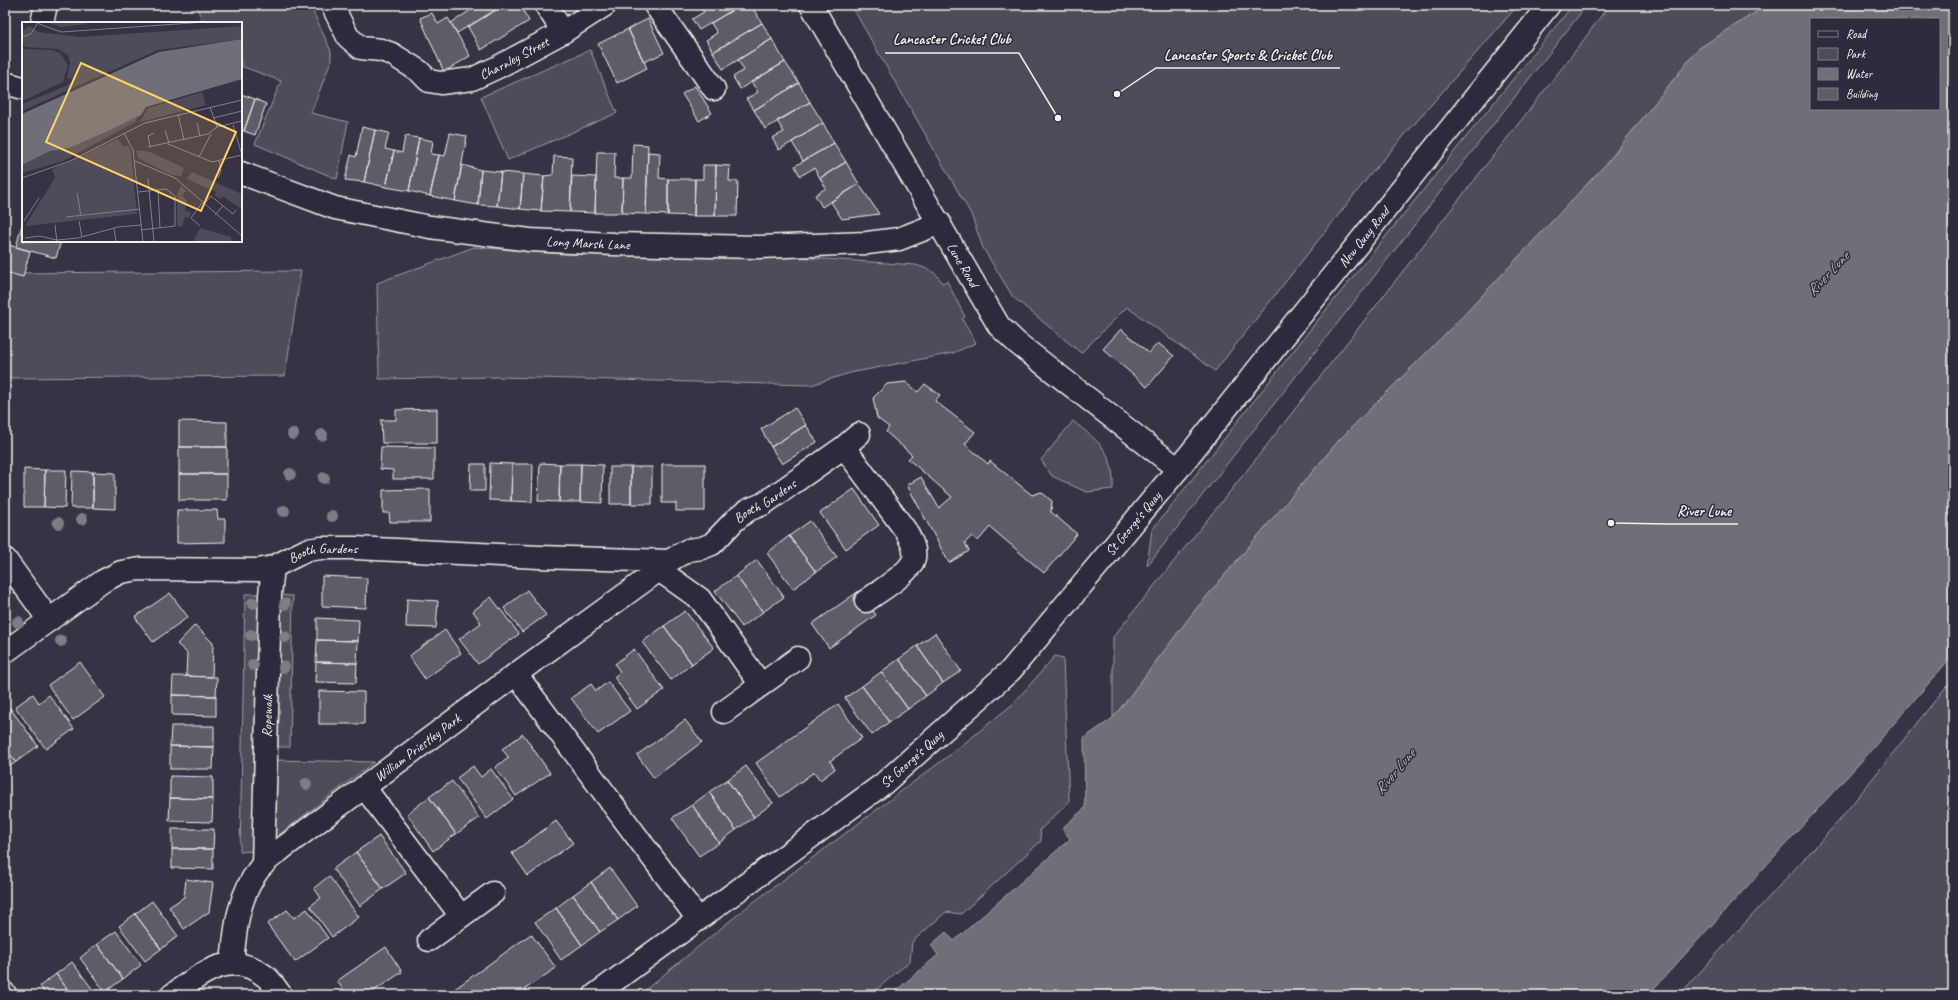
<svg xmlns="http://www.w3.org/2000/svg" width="1958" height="1000" font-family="Caveat,sans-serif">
	<rect width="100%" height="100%" fill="#373244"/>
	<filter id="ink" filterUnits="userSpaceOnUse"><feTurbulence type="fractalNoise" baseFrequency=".025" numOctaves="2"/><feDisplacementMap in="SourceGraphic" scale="8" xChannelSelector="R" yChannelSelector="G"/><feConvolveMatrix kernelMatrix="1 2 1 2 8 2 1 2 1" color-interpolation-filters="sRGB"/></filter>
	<g filter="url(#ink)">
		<!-- green -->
		<path fill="#504b59" stroke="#a29ea0" d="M 196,5 L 310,5 L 331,51 L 331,61 L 311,113 L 348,122 L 337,179 L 255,144 L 281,81 L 241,66 L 241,23 L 203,23 Z
			M 851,5 L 1518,5 L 1370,175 L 1215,371 L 1127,307 L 1081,353 L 1013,297 L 983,248 L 971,214 Z
			M 1573,5 L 1587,5 L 1147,566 L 1152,530 L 1314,325 Z
			M 1609,5 L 1767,5 L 1698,49 L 1606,164 L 1464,315 L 1341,438 L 1196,609 L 1113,718 L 1113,637 L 1248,469 L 1580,45 Z
			M 590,50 L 617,113 L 508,160 L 481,97 Z
			M 474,247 L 563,254 L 795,257 L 916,265 C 928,269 936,271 942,283 L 947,281 L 965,317 L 962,319 L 976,343 L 953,353 L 850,373 L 811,385 L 497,377 L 379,379 L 377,283 Z
			M 301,271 L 285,376 L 5,378 L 5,273 Z
			M 1073,421 C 1099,442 1115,452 1113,489 L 1086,492 L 1052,476 L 1041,460 Z
			M 245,594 L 261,594 L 252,851 L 240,852 Z
			M 278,595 L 293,596 L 290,747 L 274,747 Z
			M 1055,656 L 1063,658 L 1069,802 L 1040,830 L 1041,841 L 961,914 L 946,912 L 912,942 L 910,961 L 870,995 L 639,995 L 747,907 L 951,754 L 1013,704 Z
			M 1953,678 L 1953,995 L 1679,995 L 1837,823 Z
			M 274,760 L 374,762 L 272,840 Z"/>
		<!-- water -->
		<path fill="#726e77" stroke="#a6a2a4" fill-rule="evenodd" d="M 1767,5 L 1953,5 L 1953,655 L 1867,755 L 1648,995 L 891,995 L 938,955 L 931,945 L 946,932 L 954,941 L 1070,839 L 1062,828 L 1085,808 L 1084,738 L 1113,718 L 1196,609 L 1341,438 L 1464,315 L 1606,164 L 1698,49 ZM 1811,19 L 1939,19 L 1939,109 L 1811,109 Z"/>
		<!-- building -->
		<path fill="#5f5c67" stroke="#f4f1e8" d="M 472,5 L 504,5 L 457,33 L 451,23 L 474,8 Z
			M 504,5 L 520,5 L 529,21 L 481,50 L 468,27 Z
			M 699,5 L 741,5 L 699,30 L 692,19 L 704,12 Z
			M 741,5 L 751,5 L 762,23 L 713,52 L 706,40 L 717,33 L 711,23 Z
			M 432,13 L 438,24 L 448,18 L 470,56 L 444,72 L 420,18 Z
			M 648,19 L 664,53 L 644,62 L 628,29 Z
			M 762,23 L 772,39 L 723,69 L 713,52 Z
			M 628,29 L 647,68 L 617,83 L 598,44 Z
			M 772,39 L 785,62 L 740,89 L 733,77 L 744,70 L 738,60 Z
			M 785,62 L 799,83 L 754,110 L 746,99 L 758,92 L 751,82 Z
			M 799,83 L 810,102 L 765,129 L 754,110 Z
			M 695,86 L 712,113 L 699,121 L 682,94 Z
			M 241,94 L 255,99 L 244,131 L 241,129 Z
			M 255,99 L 266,104 L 255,135 L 244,131 Z
			M 810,102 L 823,123 L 779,150 L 772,138 L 784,132 L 777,121 Z
			M 823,123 L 834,143 L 803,161 L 792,142 Z
			M 362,127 L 375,130 L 364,182 L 345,180 L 351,155 L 356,157 Z
			M 375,130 L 389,133 L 385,149 L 394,151 L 386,187 L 364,182 Z
			M 450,133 L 467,136 L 455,201 L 430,196 L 439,155 L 445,156 Z
			M 405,136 L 419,138 L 409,191 L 386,187 L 394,151 L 402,153 Z
			M 419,138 L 433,141 L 431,154 L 439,155 L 430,196 L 409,191 Z
			M 834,143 L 846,162 L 820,178 L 814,168 L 800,176 L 795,166 Z
			M 633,144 L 648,145 L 646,214 L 622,213 L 623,178 L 632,178 Z
			M 597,152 L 615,152 L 614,178 L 623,178 L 622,213 L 595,213 Z
			M 648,152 L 660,153 L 659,178 L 668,179 L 668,215 L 646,214 Z
			M 554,156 L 572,157 L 570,212 L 541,211 L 544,176 L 553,175 Z
			M 846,162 L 859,184 L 822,207 L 815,195 L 826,188 L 820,178 Z
			M 462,165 L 481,170 L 478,205 L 455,201 Z
			M 703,165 L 716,165 L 715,216 L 694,216 L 695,179 L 703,179 Z
			M 716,165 L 730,166 L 729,181 L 738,181 L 737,216 L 715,216 Z
			M 481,170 L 501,172 L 497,206 L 478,205 Z
			M 501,172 L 523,174 L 520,209 L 497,206 Z
			M 523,174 L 544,176 L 541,211 L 520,209 Z
			M 572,176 L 596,177 L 595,213 L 570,212 Z
			M 668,179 L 695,179 L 694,216 L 668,215 Z
			M 859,184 L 879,214 L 842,219 L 831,202 Z
			M 23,221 L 23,241 L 61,241 L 56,258 L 16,247 Z
			M 5,244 L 30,251 L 23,277 L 5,272 Z
			M 1121,329 L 1149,353 L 1158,343 L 1174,356 L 1147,387 L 1103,349 Z
			M 906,382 L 918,392 L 925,384 L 940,395 L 935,401 L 975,432 L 965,444 L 988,464 L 990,461 L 1032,495 L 1041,492 L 1052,501 L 1051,512 L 1077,534 L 1044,573 L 990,527 L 978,541 L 972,536 L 965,543 L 969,551 L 949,563 L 907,485 L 921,477 L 939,508 L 952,497 L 908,459 L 912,455 L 886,432 L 889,427 L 877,418 L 873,398 L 887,384 Z
			M 795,408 L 806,425 L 771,447 L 761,429 Z
			M 437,409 L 437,443 L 382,443 L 381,420 L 396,420 L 396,410 Z
			M 179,421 L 227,422 L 227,447 L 179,447 Z
			M 806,425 L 817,442 L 782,464 L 771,447 Z
			M 179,447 L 227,447 L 227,474 L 179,474 Z
			M 381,447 L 434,448 L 434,479 L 393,479 L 393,470 L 380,469 Z
			M 490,463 L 512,464 L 511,501 L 489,500 Z
			M 540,463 L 560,464 L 559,502 L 538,501 Z
			M 471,464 L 485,464 L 485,491 L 470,491 Z
			M 512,464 L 533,464 L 532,502 L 511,501 Z
			M 560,464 L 581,464 L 580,502 L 559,502 Z
			M 581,464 L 603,465 L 602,503 L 580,502 Z
			M 662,464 L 705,464 L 705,511 L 676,511 L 676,503 L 662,503 Z
			M 610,467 L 631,467 L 631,504 L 610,504 Z
			M 631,467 L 652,467 L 652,504 L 631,504 Z
			M 24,469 L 45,470 L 44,507 L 24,507 Z
			M 45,470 L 66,470 L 65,508 L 44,507 Z
			M 72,471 L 93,472 L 93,508 L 71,508 Z
			M 93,472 L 115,473 L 115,509 L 93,508 Z
			M 179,474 L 227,474 L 227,500 L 179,500 Z
			M 430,489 L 430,522 L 390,522 L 389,513 L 383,513 L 383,490 Z
			M 854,489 L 879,525 L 846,549 L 820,513 Z
			M 177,510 L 217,510 L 218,519 L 225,519 L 225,542 L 177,543 Z
			M 810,521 L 837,557 L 816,572 L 789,536 Z
			M 789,536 L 816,572 L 793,589 L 767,553 Z
			M 757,560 L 784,597 L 763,612 L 736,576 Z
			M 322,576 L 367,578 L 366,608 L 322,606 Z
			M 736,576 L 763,612 L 742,627 L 715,591 Z
			M 527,590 L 546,615 L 522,632 L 504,608 Z
			M 859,591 L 876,615 L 829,648 L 812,624 Z
			M 170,593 L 188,617 L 153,642 L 135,617 Z
			M 491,597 L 519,634 L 478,664 L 459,639 L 481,623 L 473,611 Z
			M 407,599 L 438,601 L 436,628 L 406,627 Z
			M 685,611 L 714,648 L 692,664 L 664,626 Z
			M 317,618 L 359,620 L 358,641 L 317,640 Z
			M 195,625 L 213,643 L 212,677 L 186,676 L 187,653 L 177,644 Z
			M 664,626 L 692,664 L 671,680 L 642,642 Z
			M 445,630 L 461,653 L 425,679 L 409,656 Z
			M 935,633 L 961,671 L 943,683 L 917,646 Z
			M 317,640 L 358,641 L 357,663 L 316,662 Z
			M 917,646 L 943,683 L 926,696 L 899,659 Z
			M 634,649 L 664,690 L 637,709 L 614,677 L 620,672 L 615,664 Z
			M 899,659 L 926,696 L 908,709 L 881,672 Z
			M 80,662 L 105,697 L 73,720 L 48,685 Z
			M 316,662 L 357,663 L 356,683 L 315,682 Z
			M 881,672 L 908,709 L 889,722 L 862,686 Z
			M 173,676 L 217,677 L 216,696 L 172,695 Z
			M 608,682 L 630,711 L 598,734 L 571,698 L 591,684 L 596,691 Z
			M 862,686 L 889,722 L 872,735 L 845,698 Z
			M 319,691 L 364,692 L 364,724 L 319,724 Z
			M 33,694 L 39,703 L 49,695 L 74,729 L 46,749 L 15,707 Z
			M 172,695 L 216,696 L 216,716 L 172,715 Z
			M 838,704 L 862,738 L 830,761 L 835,769 L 827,775 L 820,780 L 814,772 L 780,797 L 756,763 Z
			M 10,708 L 38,746 L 16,762 L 5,748 L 5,712 Z
			M 685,720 L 702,742 L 654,778 L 637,755 Z
			M 171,726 L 214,726 L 214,747 L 170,746 Z
			M 523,734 L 550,773 L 516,796 L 495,767 L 509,758 L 502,749 Z
			M 170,746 L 214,747 L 213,769 L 170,769 Z
			M 5,748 L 16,762 L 5,770 Z
			M 473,766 L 481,777 L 491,769 L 513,799 L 487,819 L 457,778 Z
			M 746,766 L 773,803 L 754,817 L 727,780 Z
			M 170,776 L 213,777 L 213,799 L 170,798 Z
			M 727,780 L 754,817 L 736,830 L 709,792 Z
			M 452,781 L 479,818 L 456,834 L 429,797 Z
			M 709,792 L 736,830 L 719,843 L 692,805 Z
			M 429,797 L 456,834 L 433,851 L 407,814 Z
			M 170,798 L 213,799 L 212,822 L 169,821 Z
			M 692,805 L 719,843 L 699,856 L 672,818 Z
			M 556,821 L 573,843 L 528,876 L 512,853 Z
			M 172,829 L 214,829 L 213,849 L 172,849 Z
			M 379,836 L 406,873 L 383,889 L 356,852 Z
			M 172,849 L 213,849 L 213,869 L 172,868 Z
			M 356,852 L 383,889 L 360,906 L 333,869 Z
			M 610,868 L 637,906 L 618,920 L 591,882 Z
			M 329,876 L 359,917 L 332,937 L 310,906 L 321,898 L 314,888 Z
			M 186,879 L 213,883 L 209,912 L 184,929 L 169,907 L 184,897 Z
			M 591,882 L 618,920 L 600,932 L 573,895 Z
			M 573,895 L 600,932 L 582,945 L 556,908 Z
			M 152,901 L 178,936 L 161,949 L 135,914 Z
			M 556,908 L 582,945 L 561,960 L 535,922 Z
			M 307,909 L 328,938 L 295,962 L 267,924 L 287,910 L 294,918 Z
			M 135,914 L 161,949 L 145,961 L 119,926 Z
			M 116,931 L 141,965 L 123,979 L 97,944 Z
			M 531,934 L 556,968 L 525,989 L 529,995 L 451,995 L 449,993 Z
			M 97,944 L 123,979 L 105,992 L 80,958 Z
			M 386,947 L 402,972 L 368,995 L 347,995 L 337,981 Z
			M 72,962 L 97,995 L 72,995 L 56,974 Z
			M 56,974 L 72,995 L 46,995 L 40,986 Z"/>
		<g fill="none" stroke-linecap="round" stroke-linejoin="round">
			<defs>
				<g id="minor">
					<path id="s1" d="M 332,5 L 348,37 L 361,48 L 381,50 L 392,54 L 419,71 L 429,81 L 441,83 L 472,79 L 498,67 L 563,32 L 605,5"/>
					<path d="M 546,5 L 563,32"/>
					<path d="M 655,5 L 714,89"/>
					<path id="s2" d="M 811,5 L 999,326 L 1017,343 L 1178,469"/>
					<path d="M 42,23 L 46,5"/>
					<path d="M 5,83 L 23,88"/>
					<path id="s3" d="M 241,173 L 335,208 L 430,227 L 530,240 L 614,244 L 759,247 L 867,243 L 899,239 L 940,223"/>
					<path d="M 844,447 L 906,531 C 910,539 916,548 914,558 C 911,573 879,591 866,601"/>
					<path d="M 5,559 L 49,620"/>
					<path d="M 659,570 L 700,599 L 761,685"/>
					<path id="s4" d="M 5,652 L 103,581 L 121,572 L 140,569 L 259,570 L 273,567 L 307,550 L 321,548 L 355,548 L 539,557 L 669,561"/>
					<path d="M 516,674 L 698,919"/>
					<path d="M 724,712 L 798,658"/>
					<path d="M 364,787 L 461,916"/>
					<path id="s5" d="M 263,865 L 270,595 L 273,567"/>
					<path d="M 429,940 L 493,893"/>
					<path id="s6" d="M 232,964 C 235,929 238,894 262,865 C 268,859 277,853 284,847 L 516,674 L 659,570 L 669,561 L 688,550 L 702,548 L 712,544 L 735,520 L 748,510 L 763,504 L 844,447 L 859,434"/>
					<path d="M 5,994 L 5,995"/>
					<path d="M 172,995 C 201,974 230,949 265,976 C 271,980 276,989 281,995"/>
					<path id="s7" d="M 595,995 L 883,784 L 1011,670 L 1178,469 L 1549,5"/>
				</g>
			</defs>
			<!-- minor casing -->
			<use href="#minor" stroke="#f4f1e8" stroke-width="25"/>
			<!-- minor -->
			<use href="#minor" stroke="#2f2a3d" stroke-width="22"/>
		</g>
		<!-- trees -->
		<g fill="#807b83">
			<circle cx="293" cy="434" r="6"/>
			<circle cx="322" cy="435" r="6"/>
			<circle cx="290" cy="474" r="6"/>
			<circle cx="324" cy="478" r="6"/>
			<circle cx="284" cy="511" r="6"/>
			<circle cx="332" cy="516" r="6"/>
			<circle cx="82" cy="519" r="6"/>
			<circle cx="58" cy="523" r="6"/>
			<circle cx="253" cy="603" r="6"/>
			<circle cx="285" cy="604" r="6"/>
			<circle cx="18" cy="622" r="6"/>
			<circle cx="251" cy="635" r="6"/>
			<circle cx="285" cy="637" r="6"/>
			<circle cx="61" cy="641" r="6"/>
			<circle cx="253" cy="665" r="6"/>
			<circle cx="284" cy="667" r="6"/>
			<circle cx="306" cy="784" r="6"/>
		</g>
	</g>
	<g text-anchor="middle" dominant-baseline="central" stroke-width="3" stroke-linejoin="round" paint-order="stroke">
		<!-- street labels -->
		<g font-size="14" fill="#f4f1e8" stroke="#2f2a3d">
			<text stroke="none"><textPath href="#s1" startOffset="221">Charnley Street</textPath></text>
			<text stroke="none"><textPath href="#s7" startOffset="1087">New Quay Road</textPath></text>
			<text stroke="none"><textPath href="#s3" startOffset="356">Long Marsh Lane</textPath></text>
			<text stroke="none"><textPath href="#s2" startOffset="301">Lune Road</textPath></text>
			<text stroke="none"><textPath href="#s6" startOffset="729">Booth Gardens</textPath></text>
			<text stroke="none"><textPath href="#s7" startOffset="719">St George's Quay</textPath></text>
			<text stroke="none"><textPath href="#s4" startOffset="347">Booth Gardens</textPath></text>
			<text stroke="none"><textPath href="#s5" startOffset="149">Ropewalk</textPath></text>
			<text stroke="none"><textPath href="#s6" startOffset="300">William Priestley Park</textPath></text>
			<text stroke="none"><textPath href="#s7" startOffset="395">St George's Quay</textPath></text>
		</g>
		<!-- water labels -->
		<g font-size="15" font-style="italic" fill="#bab6b5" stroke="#2f2a3d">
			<text transform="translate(1828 274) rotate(-47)">River Lune</text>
			<text transform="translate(1395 772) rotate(-50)">River Lune</text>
		</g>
	</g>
	<!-- overview -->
	<g transform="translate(22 22)">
		<rect width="220" height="220" fill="#373244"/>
		<path d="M 25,0 L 62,1 L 66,2 L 38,5 ZM 8,4 L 16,10 L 58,15 L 220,4 L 220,17 L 136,28 L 0,89 L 0,82 L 44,64 L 51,58 L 45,56 L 48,41 L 46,33 L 36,27 L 3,25 L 0,21 L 0,9 ZM 0,27 L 30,28 L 38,31 L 46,43 L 41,60 L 0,79 ZM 180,70 L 184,83 L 118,100 L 126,86 ZM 116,94 L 113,100 L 41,139 L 0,151 L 0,143 L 28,129 L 47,126 ZM 96,117 L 101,125 L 106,123 L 109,130 L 115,192 L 3,204 L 33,156 L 30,147 ZM 114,128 L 128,130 L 162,146 L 159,154 L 150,153 L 116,136 ZM 170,150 L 220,172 L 220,187 L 200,174 L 198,177 L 192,173 L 194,170 L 165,157 ZM 159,163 L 164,169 L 160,173 L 165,179 L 163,189 L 169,190 L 167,196 L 163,195 L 160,205 L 155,204 L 155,174 ZM 178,206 L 209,215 L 210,220 L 171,220 Z" fill="#504b59"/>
		<path d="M 220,17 L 220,57 L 124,85 L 119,93 L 88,108 L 47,126 L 28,129 L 0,143 L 0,92 L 137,30 Z" fill="#726e77"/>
		<path fill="none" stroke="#837e86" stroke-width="1" d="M 12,0 L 39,10 L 184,0M 36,0 L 59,0M 0,15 L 9,12 L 15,2M 188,85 L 195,105M 156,92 L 162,118M 191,96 L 220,89M 175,101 L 178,114M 195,105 L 220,99M 143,108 L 147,121M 102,111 L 111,128 L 121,220M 146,122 L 190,140 L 220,133 L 211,103M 128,124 L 126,114 L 132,111M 126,125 L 186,112 L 195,105M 177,135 L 189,112M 113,139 L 153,156 L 220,214M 0,156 L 48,139 L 123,101 L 220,78M 196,156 L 199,149 L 197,139M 126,157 L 132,220M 136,167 L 138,206M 116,170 L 144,167 L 153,174 L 153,204 L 119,208M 55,171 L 59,194M 184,180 L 189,174 L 211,192 L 214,188M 193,193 L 201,184M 44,195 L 118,187M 2,199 L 17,176M 57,199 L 60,215M 33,203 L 35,220M 178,204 L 169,196 L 180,181M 92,206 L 94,220M 3,216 L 17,214 L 35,218 L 56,216 L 96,205 L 119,203"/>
		<path fill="#ffd166" fill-opacity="0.15" stroke="#ffd166" stroke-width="2" d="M 59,41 L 214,110 L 179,189 L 24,120 Z"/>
		<rect width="220" height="220" fill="none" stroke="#f4f1e8" stroke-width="2"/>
	</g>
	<!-- callouts -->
	<path fill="none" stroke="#f4f1e8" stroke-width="1.5" d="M1058 118L1019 53H885M1117 94L1156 68H1340M1611 523L1669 524H1738"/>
	<g fill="#f4f1e8" stroke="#2f2a3d" stroke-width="1.5">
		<circle cx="1058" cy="118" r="4"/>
		<circle cx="1117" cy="94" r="4"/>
		<circle cx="1611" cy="523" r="4"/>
	</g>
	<g font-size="15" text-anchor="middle" font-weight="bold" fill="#f4f1e8" stroke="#2f2a3d" stroke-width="3" stroke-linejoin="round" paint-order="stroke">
		<text x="952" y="44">Lancaster Cricket Club</text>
		<text x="1248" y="60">Lancaster Sports &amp; Cricket Club</text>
		<text x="1704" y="516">River Lune</text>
	</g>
	<!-- margin -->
	<rect width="1958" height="1000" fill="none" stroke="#2f2a3d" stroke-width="20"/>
	<rect x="10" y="10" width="1938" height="980" fill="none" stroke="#f4f1e8" stroke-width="1.5" filter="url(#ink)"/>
	<!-- legend -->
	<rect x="1810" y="18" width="130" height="92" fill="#2f2a3d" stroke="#7e7a81"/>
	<rect x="1818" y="31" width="20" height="6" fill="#2f2a3d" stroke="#7e7a81"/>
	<text x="1846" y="38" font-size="12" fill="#f4f1e8">Road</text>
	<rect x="1818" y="48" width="20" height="12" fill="#504b59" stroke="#7e7a81"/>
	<text x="1846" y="58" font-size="12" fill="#f4f1e8">Park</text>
	<rect x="1818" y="68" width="20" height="12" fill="#726e77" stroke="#7e7a81"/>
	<text x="1846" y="78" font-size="12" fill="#f4f1e8">Water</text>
	<rect x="1818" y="88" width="20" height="12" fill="#5f5c67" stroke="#7e7a81"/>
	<text x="1846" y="98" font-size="12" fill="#f4f1e8">Building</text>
</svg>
